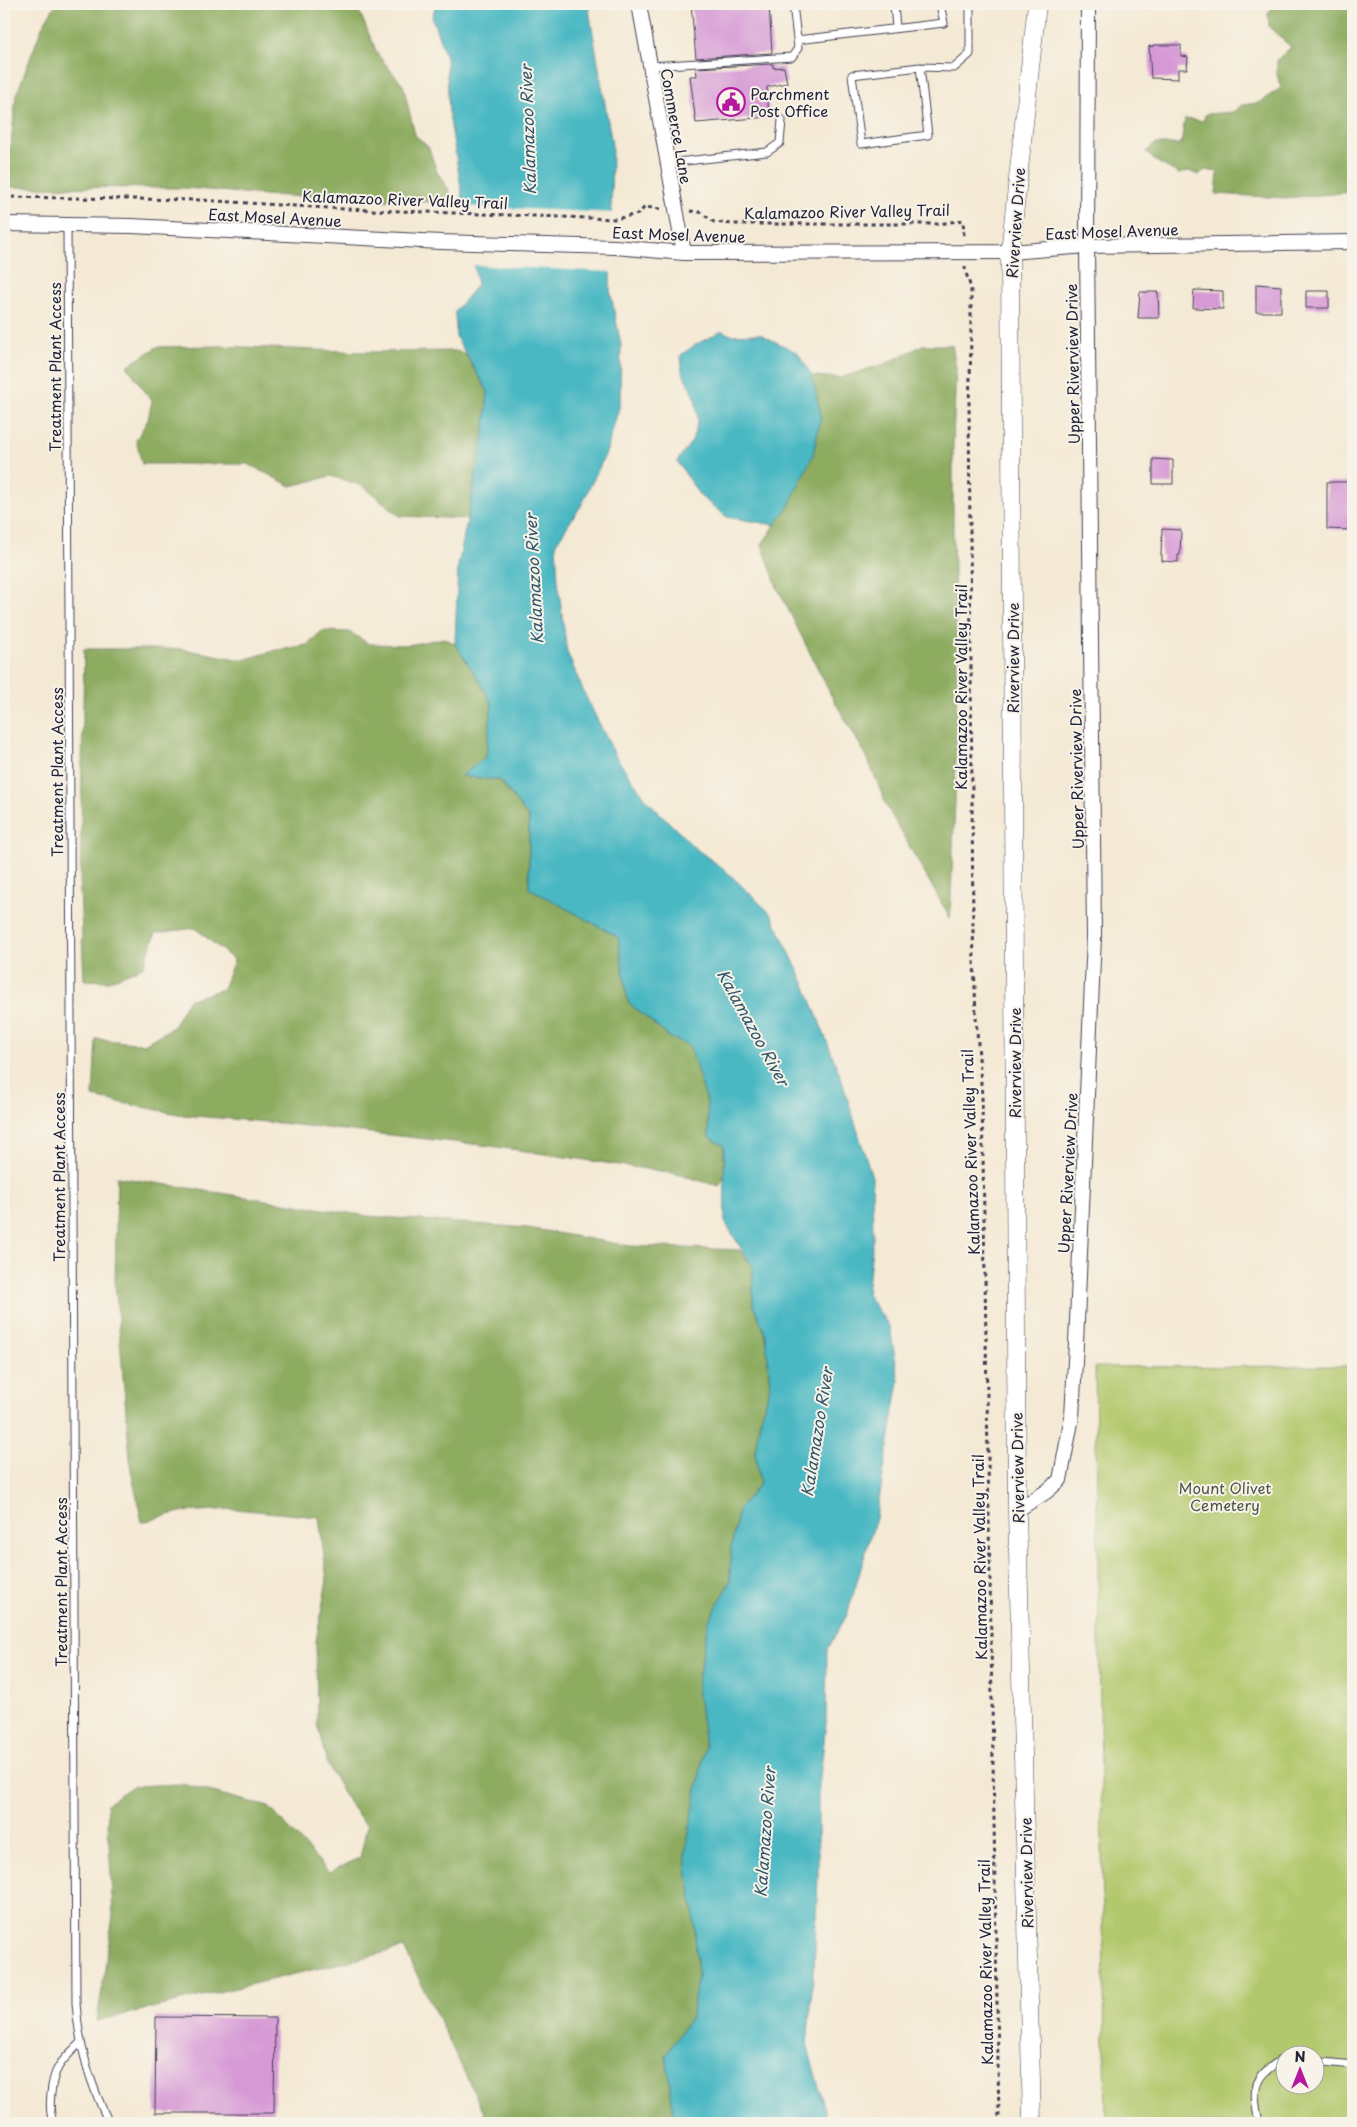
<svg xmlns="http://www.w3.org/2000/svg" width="1357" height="2127" font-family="'Playpen Sans',sans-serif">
	<rect width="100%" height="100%" fill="#f7f3e8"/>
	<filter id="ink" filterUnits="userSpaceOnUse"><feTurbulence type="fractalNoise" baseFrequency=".02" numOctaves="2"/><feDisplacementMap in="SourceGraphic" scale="10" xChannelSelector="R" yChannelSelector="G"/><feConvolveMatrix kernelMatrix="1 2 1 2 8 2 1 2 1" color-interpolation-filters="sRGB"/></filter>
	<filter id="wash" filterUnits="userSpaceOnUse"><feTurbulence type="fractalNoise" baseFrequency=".0096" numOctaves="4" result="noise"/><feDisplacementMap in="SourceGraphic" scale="20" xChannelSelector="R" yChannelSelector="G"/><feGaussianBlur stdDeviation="1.12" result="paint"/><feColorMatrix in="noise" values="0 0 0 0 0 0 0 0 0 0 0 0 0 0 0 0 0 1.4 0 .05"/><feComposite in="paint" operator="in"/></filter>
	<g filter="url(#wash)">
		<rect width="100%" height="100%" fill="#f4e9d4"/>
		<!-- green -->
		<path fill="#b2c86c" stroke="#6a7554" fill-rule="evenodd" d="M 1353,1366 L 1353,2123 L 1106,2123 L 1095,1367 ZM 1284,2054 L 1314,2054 L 1314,2084 L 1284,2084 Z"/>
		<!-- forest -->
		<path fill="#8dac60" stroke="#58674e" d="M 56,4 L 356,4 L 378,55 L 403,85 L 415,135 L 429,148 L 437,172 L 449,190 L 453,203 L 264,195 L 186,188 L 6,187 L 9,178 L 4,151 L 11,145 L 16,96 L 42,27 Z
			M 1276,4 L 1353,4 L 1353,192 L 1285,198 L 1216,194 L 1218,172 L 1205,170 L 1198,175 L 1189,171 L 1179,174 L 1154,160 L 1146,152 L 1155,144 L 1181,144 L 1185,119 L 1203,121 L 1206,114 L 1233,112 L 1242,105 L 1258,103 L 1281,88 L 1277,75 L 1277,60 L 1291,47 L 1269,27 L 1268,13 Z
			M 923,345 L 952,345 L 956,368 L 953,441 L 953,538 L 957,664 L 955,802 L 950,918 L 887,807 L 867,757 L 831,695 L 777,587 L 762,544 L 789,505 L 821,416 L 812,376 L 840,378 L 887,363 Z
			M 220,346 L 365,352 L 455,351 L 465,354 L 488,392 L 484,434 L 467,519 L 400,516 L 363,486 L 331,476 L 291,486 L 248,464 L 142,464 L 136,440 L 148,420 L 152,401 L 127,366 L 157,347 Z
			M 322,631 L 350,632 L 369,644 L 408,645 L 445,638 L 455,644 L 477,677 L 492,704 L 486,757 L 461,776 L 499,780 L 529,818 L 529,888 L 618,937 L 628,1002 L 669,1037 L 690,1045 L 707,1102 L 709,1137 L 724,1146 L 724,1179 L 719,1186 L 673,1173 L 491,1146 L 279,1123 L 183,1115 L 93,1097 L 96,1039 L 144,1044 L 173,1027 L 188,1000 L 223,989 L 234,960 L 195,928 L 156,933 L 143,967 L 109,981 L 84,980 L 80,889 L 84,649 L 181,649 L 243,660 L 277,650 L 307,645 Z
			M 117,1177 L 368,1216 L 528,1228 L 630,1246 L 740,1250 L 753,1268 L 753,1303 L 766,1335 L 770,1387 L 760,1421 L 755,1452 L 760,1483 L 739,1509 L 731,1548 L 730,1582 L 708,1623 L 697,1686 L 705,1747 L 685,1854 L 693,1907 L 698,1975 L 691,2017 L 666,2054 L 675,2123 L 489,2123 L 404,1948 L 97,2021 L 113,1916 L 107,1803 L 133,1786 L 182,1784 L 269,1807 L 329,1872 L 360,1858 L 367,1826 L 348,1802 L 327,1764 L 317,1723 L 316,1641 L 327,1580 L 319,1517 L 235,1509 L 180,1512 L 142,1522 L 131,1470 L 115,1282 Z"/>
		<!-- water -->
		<path fill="#49b8c3" stroke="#366d7f" d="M 436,4 L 588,4 L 612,145 L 610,290 L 621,345 L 620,404 L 606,453 L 581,506 L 556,543 L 558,583 L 567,652 L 585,695 L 616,757 L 646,799 L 695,848 L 725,870 L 771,914 L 806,987 L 841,1078 L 872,1177 L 873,1239 L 867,1294 L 890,1328 L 899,1381 L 876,1518 L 847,1615 L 827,1650 L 826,1723 L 818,1795 L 818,1875 L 814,1969 L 807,2044 L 825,2110 L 825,2123 L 675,2123 L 666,2054 L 691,2017 L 698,1975 L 693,1907 L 685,1854 L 705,1747 L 697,1686 L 708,1623 L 730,1582 L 731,1548 L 739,1509 L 760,1483 L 755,1452 L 760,1421 L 770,1387 L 766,1335 L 753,1303 L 753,1268 L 725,1222 L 724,1146 L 709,1137 L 707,1102 L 690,1046 L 669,1037 L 628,1002 L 618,937 L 529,888 L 529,818 L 500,780 L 461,776 L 486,757 L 492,704 L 477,677 L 455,644 L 458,566 L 484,434 L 488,392 L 456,337 L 455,311 L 477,285 L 449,114 L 446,57 L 432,18 Z
			M 722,331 L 731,335 L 760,334 L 798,353 L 812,376 L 821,416 L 813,455 L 789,505 L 775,525 L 727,517 L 700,496 L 677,461 L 692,441 L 698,420 L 695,397 L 682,371 L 681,355 L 695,345 Z"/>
		<!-- pier -->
		<path fill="#f4e9d4" d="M 462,206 L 614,213 L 613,272 L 471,265 Z"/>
		<g id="blocks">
			<!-- building -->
			<path fill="#d699d6" d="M 691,4 L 769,4 L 772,53 L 696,58 Z
				M 1153,45 L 1181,45 L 1181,56 L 1188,57 L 1187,69 L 1178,69 L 1178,79 L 1151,78 L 1149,46 L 1153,47 Z
				M 773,64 L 773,68 L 784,67 L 787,83 L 767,87 L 769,117 L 696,123 L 690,76 L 697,76 L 696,68 Z
				M 1256,284 L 1281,286 L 1281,312 L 1256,312 Z
				M 1194,290 L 1223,291 L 1223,309 L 1193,308 Z
				M 1306,291 L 1329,291 L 1329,308 L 1306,308 Z
				M 1140,292 L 1158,292 L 1159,318 L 1138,318 Z
				M 1153,459 L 1173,460 L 1173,484 L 1153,484 Z
				M 1327,482 L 1348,482 L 1348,485 L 1350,485 L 1350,530 L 1327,529 Z
				M 1162,529 L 1181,530 L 1180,555 L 1178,555 L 1178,562 L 1162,561 L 1162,555 L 1161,555 Z
				M 156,2017 L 275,2018 L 274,2113 L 155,2113 Z"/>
		</g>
	</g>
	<g filter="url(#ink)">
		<use href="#blocks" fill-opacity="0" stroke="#424052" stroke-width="1"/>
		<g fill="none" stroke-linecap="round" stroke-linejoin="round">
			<defs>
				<path id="service" d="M 894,4 L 896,28
					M 797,40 L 944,23 L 940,4
					M 650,66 L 792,57 L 798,48 L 793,4
					M 920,67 L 928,135 L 861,144 L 852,75 L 920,67 L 954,68 L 970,54 L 970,4
					M 668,163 L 767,152 L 780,143 L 782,120
					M 67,225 L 76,2003 C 79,2048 90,2083 109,2123
					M 1314,2061 L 1353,2065
					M 54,2123 C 47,2111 51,2078 59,2066 C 64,2058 73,2050 80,2043
					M 1259,2123 C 1255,2101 1249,2082 1271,2067 C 1275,2064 1279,2060 1284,2059"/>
				<path id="minor" d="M 639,4 L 684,253
					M 4,224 L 132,226 L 441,242 L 615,247 L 684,253 L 1010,252 L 1087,246 L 1353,242
					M 1017,1510 L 1046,1492 L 1060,1480 L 1072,1417 L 1076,1343 L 1094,937 L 1087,246 L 1088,4"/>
				<path id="tertiary" d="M 1032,2123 L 1017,1510 L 1010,252 L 1037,4"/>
			</defs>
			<!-- service casing -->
			<use href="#service" stroke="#424052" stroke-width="9"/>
			<!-- minor casing -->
			<use href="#minor" stroke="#424052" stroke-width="16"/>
			<!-- tertiary casing -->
			<use href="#tertiary" stroke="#424052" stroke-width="19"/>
			<!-- path -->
			<path stroke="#424052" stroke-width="3" stroke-dasharray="4 4" stroke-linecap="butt" d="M 4,197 L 198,200 L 345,209 L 616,219 L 638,214 L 645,207 L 661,209
				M 690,211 L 700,212 L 714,222 L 732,224 L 939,224 L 963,220 L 964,237
				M 965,266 C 965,275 971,283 971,292 C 971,328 971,364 969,401 L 973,930 L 976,1018 L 982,1096 L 999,2123"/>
			<!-- service -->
			<use href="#service" stroke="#fff" stroke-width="7"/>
			<!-- minor -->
			<use href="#minor" stroke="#fff" stroke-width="14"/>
			<!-- tertiary -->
			<use href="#tertiary" stroke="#fff" stroke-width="18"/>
		</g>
	</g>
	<!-- icons -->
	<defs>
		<symbol id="civic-ring" viewBox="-11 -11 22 22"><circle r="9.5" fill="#f7f3e8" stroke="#b5179e" stroke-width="1.5"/><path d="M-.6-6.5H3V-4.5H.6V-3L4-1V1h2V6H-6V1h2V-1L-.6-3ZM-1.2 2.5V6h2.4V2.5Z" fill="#b5179e"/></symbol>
	</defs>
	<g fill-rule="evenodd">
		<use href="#civic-ring" x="715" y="86" width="32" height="32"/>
	</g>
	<g text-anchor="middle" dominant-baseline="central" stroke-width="4" stroke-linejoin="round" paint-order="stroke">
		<!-- poi labels -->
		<g font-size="15" fill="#22223b" stroke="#f7f3e8" text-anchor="start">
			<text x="750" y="93">Parchment<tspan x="750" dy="17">Post Office</tspan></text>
		</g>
		<!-- street labels -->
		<g font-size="15" fill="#22223b" stroke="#f7f3e8">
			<text transform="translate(677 126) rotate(80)">Commerce Lane</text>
			<text transform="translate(405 199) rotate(2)">Kalamazoo River Valley Trail</text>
			<text transform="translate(847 211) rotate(-1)">Kalamazoo River Valley Trail</text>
			<text transform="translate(275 217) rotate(3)">East Mosel Avenue</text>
			<text transform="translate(1015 223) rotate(-86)">Riverview Drive</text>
			<text transform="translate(1112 231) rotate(-2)">East Mosel Avenue</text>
			<text transform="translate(679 234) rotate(2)">East Mosel Avenue</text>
			<text transform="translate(1072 364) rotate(-91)">Upper Riverview Drive</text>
			<text transform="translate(54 367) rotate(-90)">Treatment Plant Access</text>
			<text transform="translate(1012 658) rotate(-90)">Riverview Drive</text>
			<text transform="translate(960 687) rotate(-90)">Kalamazoo River Valley Trail</text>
			<text transform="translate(1076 769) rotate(-91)">Upper Riverview Drive</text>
			<text transform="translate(56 772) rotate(-90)">Treatment Plant Access</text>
			<text transform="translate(1014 1063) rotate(-90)">Riverview Drive</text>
			<text transform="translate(970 1152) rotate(-92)">Kalamazoo River Valley Trail</text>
			<text transform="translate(1067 1173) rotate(-87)">Upper Riverview Drive</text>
			<text transform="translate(58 1177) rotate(-90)">Treatment Plant Access</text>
			<text transform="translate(1017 1468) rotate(-91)">Riverview Drive</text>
			<text transform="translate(979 1557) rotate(-91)">Kalamazoo River Valley Trail</text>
			<text transform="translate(60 1582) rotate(-90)">Treatment Plant Access</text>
			<text transform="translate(1026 1873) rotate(-91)">Riverview Drive</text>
			<text transform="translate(985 1962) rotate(-91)">Kalamazoo River Valley Trail</text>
		</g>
		<!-- park labels -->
		<g font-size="15" fill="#4d544a" stroke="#f7f3e8">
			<text x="1225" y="1487">Mount Olivet<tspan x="1225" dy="17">Cemetery</tspan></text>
		</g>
		<!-- water labels -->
		<g font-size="16" font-style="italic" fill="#30566b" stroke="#f7f3e8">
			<text transform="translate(527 130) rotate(-92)">Kalamazoo River</text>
			<text transform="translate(533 579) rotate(-93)">Kalamazoo River</text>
			<text transform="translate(754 1027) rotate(61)">Kalamazoo River</text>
			<text transform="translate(816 1432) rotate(-81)">Kalamazoo River</text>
			<text transform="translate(764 1832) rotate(-86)">Kalamazoo River</text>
		</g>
	</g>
	<!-- margin -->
	<rect width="1357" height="2127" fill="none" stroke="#f7f3e8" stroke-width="20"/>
	<!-- north arrow -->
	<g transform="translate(1300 2070)"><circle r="24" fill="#f7f3e8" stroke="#a29fa3"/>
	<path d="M0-4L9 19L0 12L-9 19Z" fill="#b5179e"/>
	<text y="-8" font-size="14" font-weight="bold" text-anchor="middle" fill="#22223b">N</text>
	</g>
</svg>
